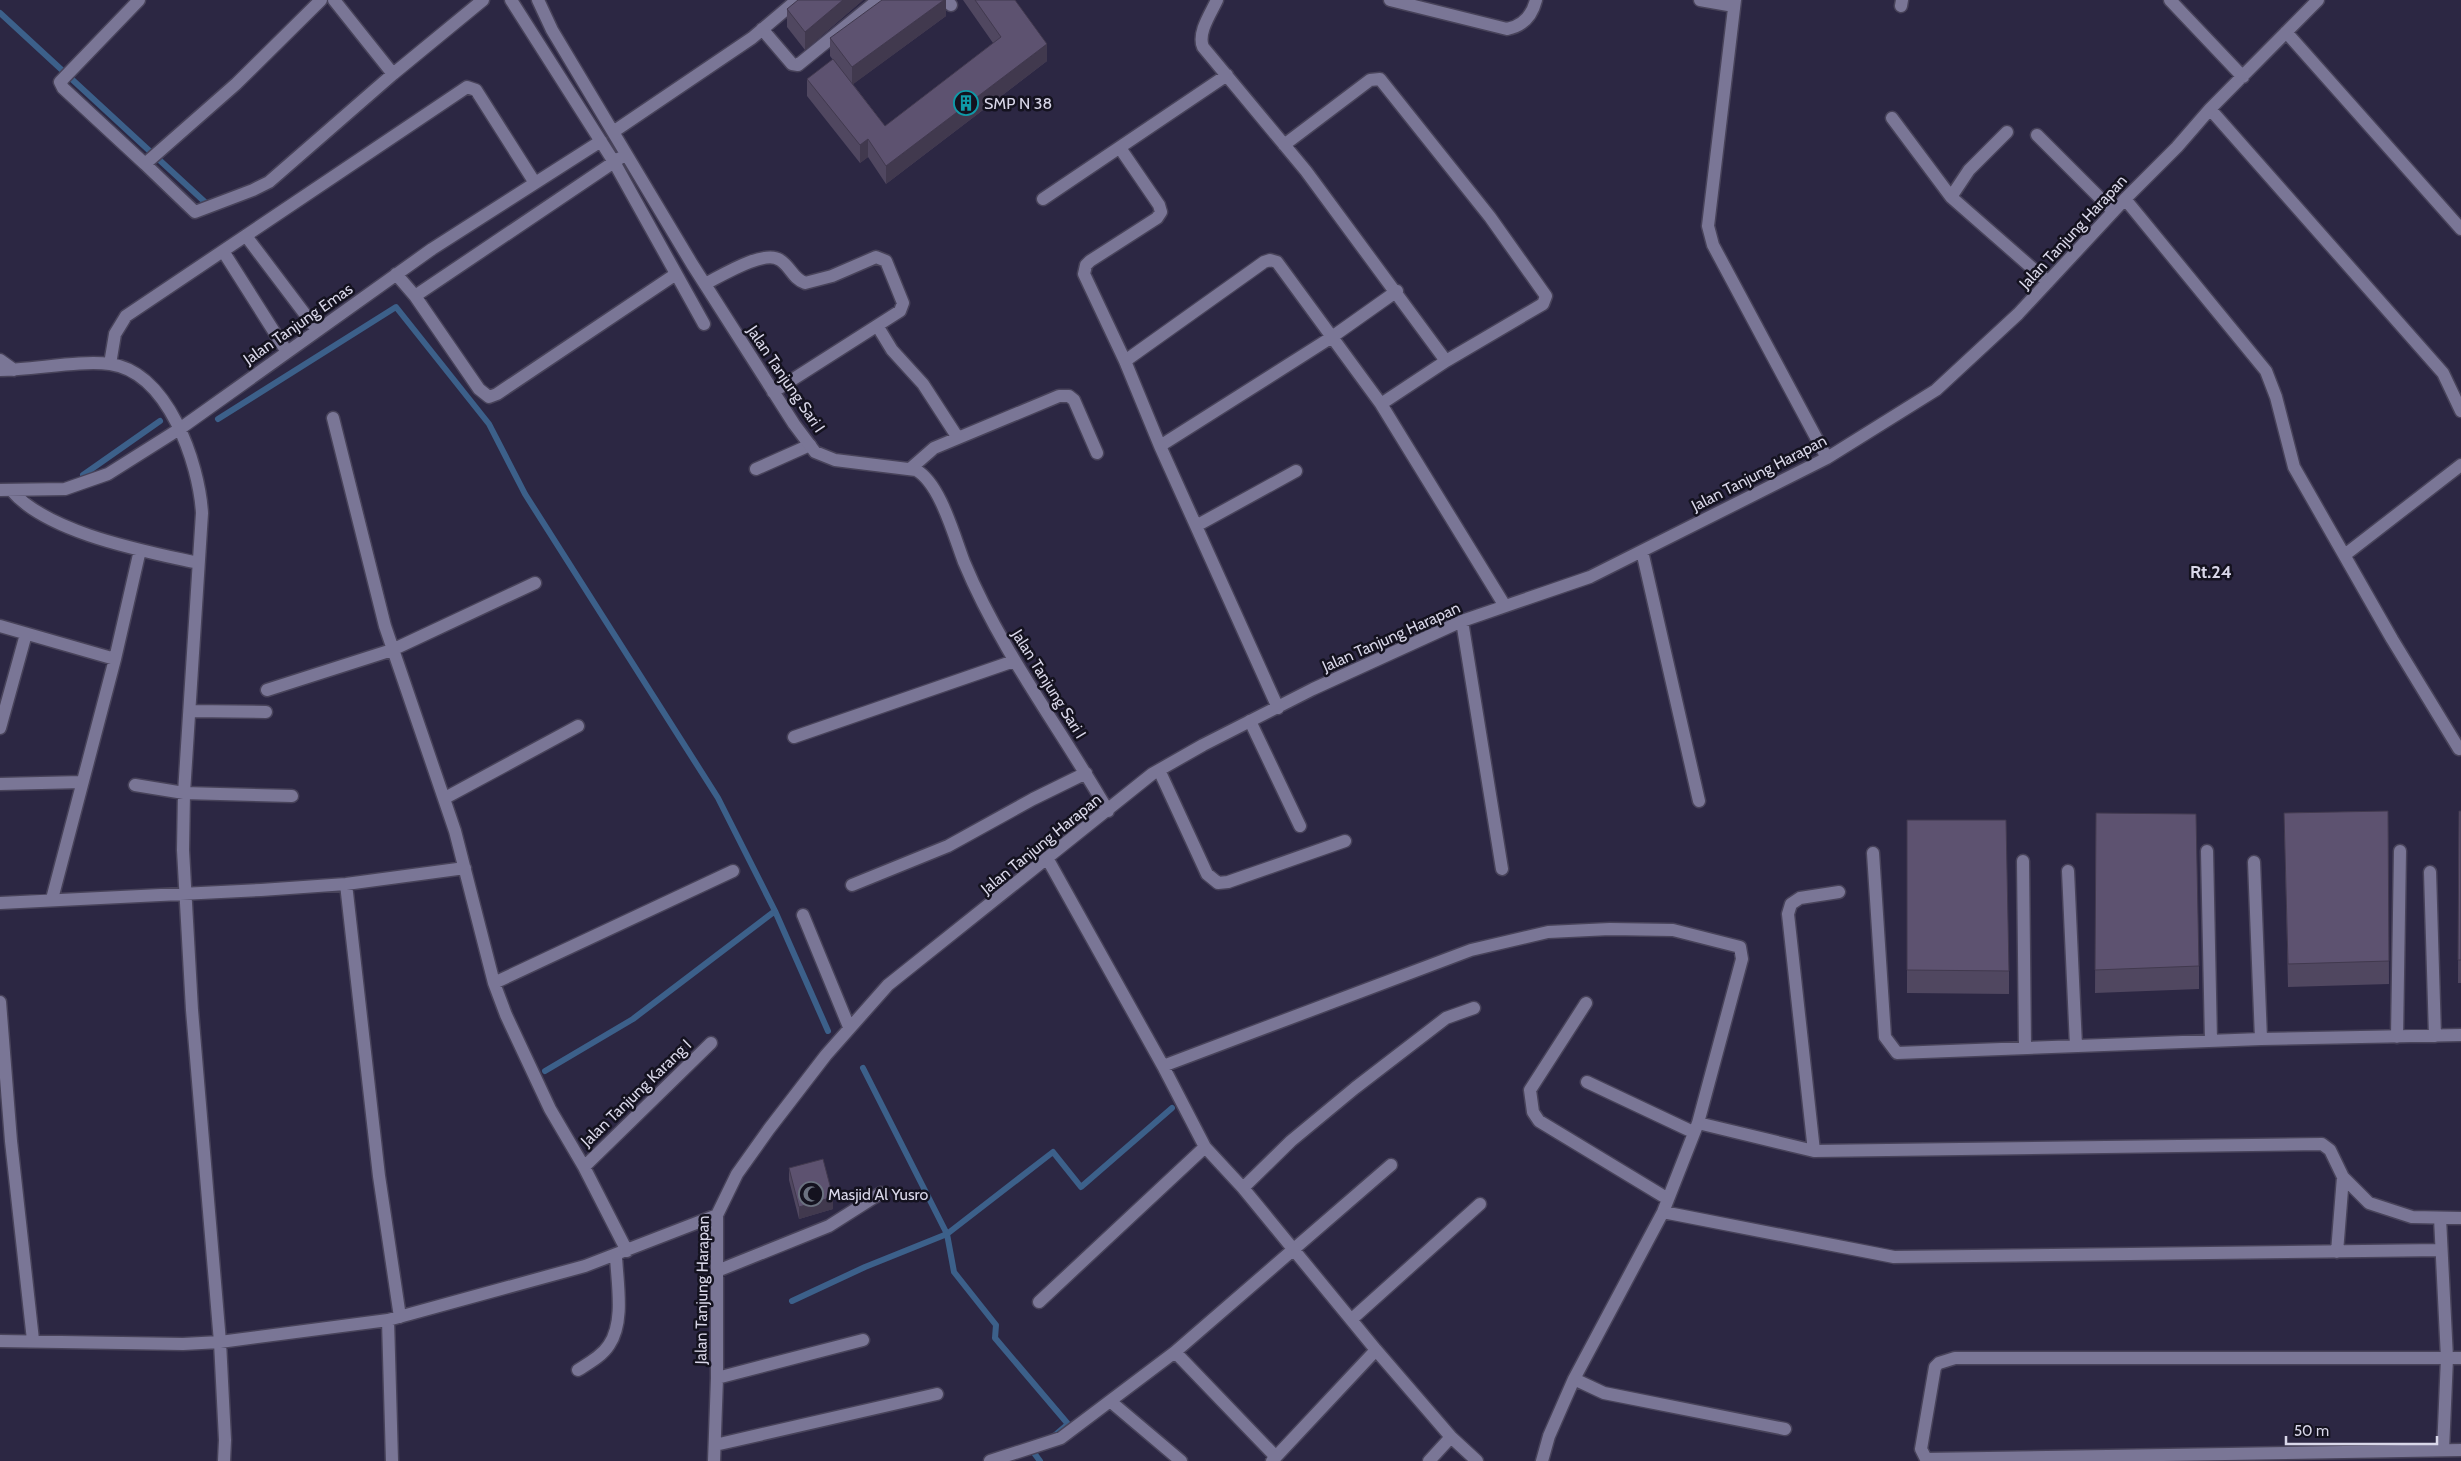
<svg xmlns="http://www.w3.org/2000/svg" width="2461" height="1461" font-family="Cabin,sans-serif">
	<rect width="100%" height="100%" fill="#2c2743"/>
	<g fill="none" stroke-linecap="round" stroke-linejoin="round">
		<!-- stream -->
		<path stroke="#3c608a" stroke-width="6" d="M 0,13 L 206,203
			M 218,419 L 396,307 L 489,424 L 525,494 L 718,798 L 775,911 L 828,1031
			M 83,475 L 160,421
			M 863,1068 L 947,1234 L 954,1272 L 996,1325 L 995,1338 L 1068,1424 L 1054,1436
			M 545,1071 L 633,1019 L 775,911
			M 792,1301 L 865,1267 L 947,1234 L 1053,1152 L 1081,1187 L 1172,1108
			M 1039,1449 L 1034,1453 L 1040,1461"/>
		<defs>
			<path id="service" d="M 2037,135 L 2113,211
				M 756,469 L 810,445
				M 1250,721 L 1300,826
				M 2207,851 L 2211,1041
				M 1873,853 L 1885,1037 L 1897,1053 L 2261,1039 L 2461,1035
				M 2023,861 L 2025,1048
				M 2254,862 L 2261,1039
				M 2068,871 L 2076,1046
				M 2430,872 L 2435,1036
				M 2397,1037 L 2400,851"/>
			<path id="minor" d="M 139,0 L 60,82 L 63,88 L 145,164 L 236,84 L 321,0
				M 334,0 L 393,74
				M 511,0 L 614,162 L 704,324
				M 538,0 L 552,30 L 692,264 L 794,424 L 815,452 L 835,460 L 916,470 C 940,483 954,536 964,562 C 1001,651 1060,728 1108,811
				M 946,0 L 951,5
				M 1217,0 C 1211,13 1197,33 1203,47 L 1306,171 L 1446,361
				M 1390,0 L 1507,29 C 1523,26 1532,16 1536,0
				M 1700,0 L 1734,6
				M 1735,0 L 1708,226 L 1713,245 L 1827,458
				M 2170,0 L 2243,77
				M 1901,6 L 1902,0
				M 762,29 L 792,64 L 798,65 L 878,0
				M 2286,32 L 2461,229
				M 2210,109 L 2443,373 L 2461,411
				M 1892,118 L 1951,197 L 2048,282
				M 613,132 L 752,38 L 797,0
				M 1284,145 L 1370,80 L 1380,79 L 1490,217 L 1546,296 L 1543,304 L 1446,361 L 1381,404
				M 1120,148 L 1159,205 L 1161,212 L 1157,218 L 1090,261 L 1086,265 L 1084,274 L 1125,361 L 1160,446
				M 145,164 L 195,212 L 253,190 L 269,182 L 393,74 L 483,0
				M 1951,197 L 1969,170 L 2007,132
				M 1043,199 L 1227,75
				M 2125,199 L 2266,371 L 2276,397 L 2294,467 L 2392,639 L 2459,749
				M 246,236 L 317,330
				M 223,251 L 287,352
				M 396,274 L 415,296 L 479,389 L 489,397 L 497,394 L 676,274
				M 705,284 C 721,276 764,249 780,260 C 791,267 792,278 805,283 L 832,276 L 876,257 L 886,261 L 903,303 L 900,311 L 773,392
				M 415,296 L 620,158
				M 878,327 L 892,350 L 923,384 L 958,438
				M 0,360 L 14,370
				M 1125,361 L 1264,262 L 1270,260 L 1277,262 L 1381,404 L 1505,606
				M 110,364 L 115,334 L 126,316 L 467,87 L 476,90 L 535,183
				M 0,370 C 33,370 79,360 110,364 C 168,372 199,463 202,513 L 184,793 L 183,850 L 192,1010 L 220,1342 L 225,1440 L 224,1461
				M 333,418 L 385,626 L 455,831 L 494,983 L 506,1015 L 550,1109 L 584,1167 L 627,1251
				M 910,469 L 934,448 L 1059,396 L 1069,396 L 1074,400 L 1097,453
				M 0,490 L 65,489 L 108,474 L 181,428 L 432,249 L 601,141
				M 11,490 C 47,533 144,551 198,563
				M 1196,526 L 1296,471
				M 1642,551 L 1699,801
				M 2346,554 L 2461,465
				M 1462,621 L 1502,869
				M 0,626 L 115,659
				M 267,690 L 392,650 L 535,583
				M 1278,708 L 1160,446 L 1332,337 L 1397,291
				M 190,711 L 266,712
				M 0,728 L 26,634
				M 794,737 L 1014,661
				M 1159,770 L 1207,874 L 1218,883 L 1228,882 L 1345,841
				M 0,784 L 82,782
				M 135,785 L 184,793 L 292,796
				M 445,798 L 578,726
				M 1047,858 L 1163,1066 L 1205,1147 L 1243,1188 L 1376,1350 L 1451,1437 L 1477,1461
				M 346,884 L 379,1176 L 400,1317
				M 852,885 L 948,846 L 1033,799 L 1086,773
				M 52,899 L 115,659 L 140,550
				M 0,903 L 261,890 L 346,884 L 465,868
				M 803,915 L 849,1027
				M 494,983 L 733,871
				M 0,1002 L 11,1141 L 33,1340
				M 1586,1003 L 1530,1090 L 1533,1112 L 1539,1121 L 1668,1199
				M 1163,1066 L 1471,950 L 1548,932 L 1610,929 L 1673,930 L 1740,947 L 1742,959 L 1698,1123 L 1663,1212 L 1574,1379 L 1549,1436 L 1542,1461
				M 1587,1082 L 1693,1132
				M 1698,1123 L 1814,1151 L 2322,1144 L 2330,1150 L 2343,1177 L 2369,1203 L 2412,1217 L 2461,1218
				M 1814,1151 L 1788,914 L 1791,904 L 1800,898 L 1839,892
				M 584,1167 L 711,1043
				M 1243,1188 L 1291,1141 L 1355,1088 L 1446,1018 L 1474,1008
				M 1663,1212 L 1894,1257 L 2441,1250
				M 2440,1218 L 2447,1358 L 2443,1450
				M 2337,1252 L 2343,1177
				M 717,1271 L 829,1226 L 881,1193
				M 1039,1302 L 1205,1147
				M 1352,1319 L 1480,1204
				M 388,1320 L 392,1461
				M 0,1341 L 183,1344 L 220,1342 L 388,1320 L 585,1266 L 717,1215
				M 1175,1352 L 1276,1457
				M 2461,1358 L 1955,1358 L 1939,1363 L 1935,1367 L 1921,1449 L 1926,1459 L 2461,1450
				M 578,1370 C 589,1363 602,1356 609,1345 C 625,1322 617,1282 616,1256
				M 717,1378 L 863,1340
				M 1574,1379 L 1604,1393 L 1785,1429
				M 1110,1401 L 1181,1461
				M 715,1445 L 937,1394
				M 714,1461 L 717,1378 L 717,1215 L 737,1174 L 769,1129 L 826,1055 L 888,985 L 1152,774 L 1203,745 L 1313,689 L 1462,621 L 1590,577 L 1827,458 L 1936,390 L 2018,314 L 2125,199 L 2177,147 L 2210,109 L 2318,0
				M 990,1461 L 1061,1438 L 1175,1352 L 1391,1165
				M 1272,1461 L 1376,1350
				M 1429,1461 L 1451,1437"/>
		</defs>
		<!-- service casing -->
		<use href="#service" stroke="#48435a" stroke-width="15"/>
		<!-- minor casing -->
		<use href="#minor" stroke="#48435a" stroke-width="15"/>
		<!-- service -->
		<use href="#service" stroke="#7a7696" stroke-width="12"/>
		<!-- minor -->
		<use href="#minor" stroke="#7a7696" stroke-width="12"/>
	</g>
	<!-- wall -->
	<path fill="#504760" d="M 863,0 L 805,50 L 787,27 L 787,9 Z
		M 946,0 L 946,16 L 853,84 L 885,126 L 993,43 L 963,0 L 1015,0 L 1047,61 L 886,184 L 868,157 L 860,163 L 807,96 L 807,79 L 833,60 L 830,56 L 830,38 Z
		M 2388,811 L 2389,984 L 2288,987 L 2284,813 Z
		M 2459,811 L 2461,811 L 2461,983 L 2458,983 Z
		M 2096,813 L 2199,966 L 2199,989 L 2095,993 Z
		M 1907,820 L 2009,971 L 2009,994 L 1907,993 Z
		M 789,1168 L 833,1209 L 799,1219 L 789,1180 Z"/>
	<!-- shaded-wall -->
	<path fill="#41394e" d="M 843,0 L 863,0 L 805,50 L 805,32 Z
		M 944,0 L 946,0 L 946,16 L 852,85 L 852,67 Z
		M 1047,44 L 1047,61 L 886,184 L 886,166 Z
		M 868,139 L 868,157 L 860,163 L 860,145 Z
		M 833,1197 L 833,1209 L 799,1219 L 799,1207 Z"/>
	<!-- building -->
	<path fill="#5d5270" stroke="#41394e" d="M 798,0 L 843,0 L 805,32 L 787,9 Z
		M 882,0 L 944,0 L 852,67 L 830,38 Z
		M 975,0 L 1015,0 L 1047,44 L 886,166 L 868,139 L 860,145 L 807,79 L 833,59 L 885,126 L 1001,37 Z
		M 2388,811 L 2389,961 L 2288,964 L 2284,813 Z
		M 2459,811 L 2461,811 L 2461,960 L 2458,960 Z
		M 2096,813 L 2196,814 L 2199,966 L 2095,970 Z
		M 1907,820 L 2006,820 L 2009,971 L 1907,970 Z
		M 823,1159 L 833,1197 L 799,1207 L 789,1168 Z"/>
	<!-- icons -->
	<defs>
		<symbol id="building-ring" viewBox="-11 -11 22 22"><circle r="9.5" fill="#14121f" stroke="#0f9aa8" stroke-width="1.5"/><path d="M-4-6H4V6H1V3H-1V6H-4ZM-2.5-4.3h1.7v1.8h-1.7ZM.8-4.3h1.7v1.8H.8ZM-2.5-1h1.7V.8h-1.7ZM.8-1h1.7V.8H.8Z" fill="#0f9aa8"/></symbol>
		<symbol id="mosque-ring" viewBox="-11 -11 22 22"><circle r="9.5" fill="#14121f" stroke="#6b7280" stroke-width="1.5"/><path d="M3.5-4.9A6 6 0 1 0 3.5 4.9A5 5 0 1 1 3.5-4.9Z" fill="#6b7280"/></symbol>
	</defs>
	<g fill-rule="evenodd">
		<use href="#building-ring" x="952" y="89" width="28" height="28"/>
		<use href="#mosque-ring" x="797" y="1180" width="28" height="28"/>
	</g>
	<g text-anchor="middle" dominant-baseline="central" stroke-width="5" stroke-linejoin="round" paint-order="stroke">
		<!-- poi labels -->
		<g font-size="16" fill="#d9d7e9" stroke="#14121f" text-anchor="start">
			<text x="984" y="103">SMP N 38</text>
			<text x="828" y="1194">Masjid Al Yusro</text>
		</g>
		<!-- street labels -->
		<g font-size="16" fill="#d9d7e9" stroke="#14121f">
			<text transform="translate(2073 232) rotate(-47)">Jalan Tanjung Harapan</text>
			<text transform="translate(298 324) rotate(-35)">Jalan Tanjung Emas</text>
			<text transform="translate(786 379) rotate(56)">Jalan Tanjung Sari I</text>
			<text transform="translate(1759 473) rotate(-27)">Jalan Tanjung Harapan</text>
			<text transform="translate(1391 637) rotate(-24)">Jalan Tanjung Harapan</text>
			<text transform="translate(1049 684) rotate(58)">Jalan Tanjung Sari I</text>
			<text transform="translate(1041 844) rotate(-39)">Jalan Tanjung Harapan</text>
			<text transform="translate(636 1093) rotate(-44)">Jalan Tanjung Karang I</text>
			<text transform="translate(702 1290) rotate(-89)">Jalan Tanjung Harapan</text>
		</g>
		<!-- neighbourhood labels -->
		<g font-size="18" font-weight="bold" fill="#d9d7e9" stroke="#14121f">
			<text x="2211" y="572">Rt.24</text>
		</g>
	</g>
	<!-- scale -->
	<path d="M2286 1436v8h151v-8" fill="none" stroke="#d9d7e9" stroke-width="2.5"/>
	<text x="2294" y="1436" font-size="15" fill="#d9d7e9" stroke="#14121f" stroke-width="4" paint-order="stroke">50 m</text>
</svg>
